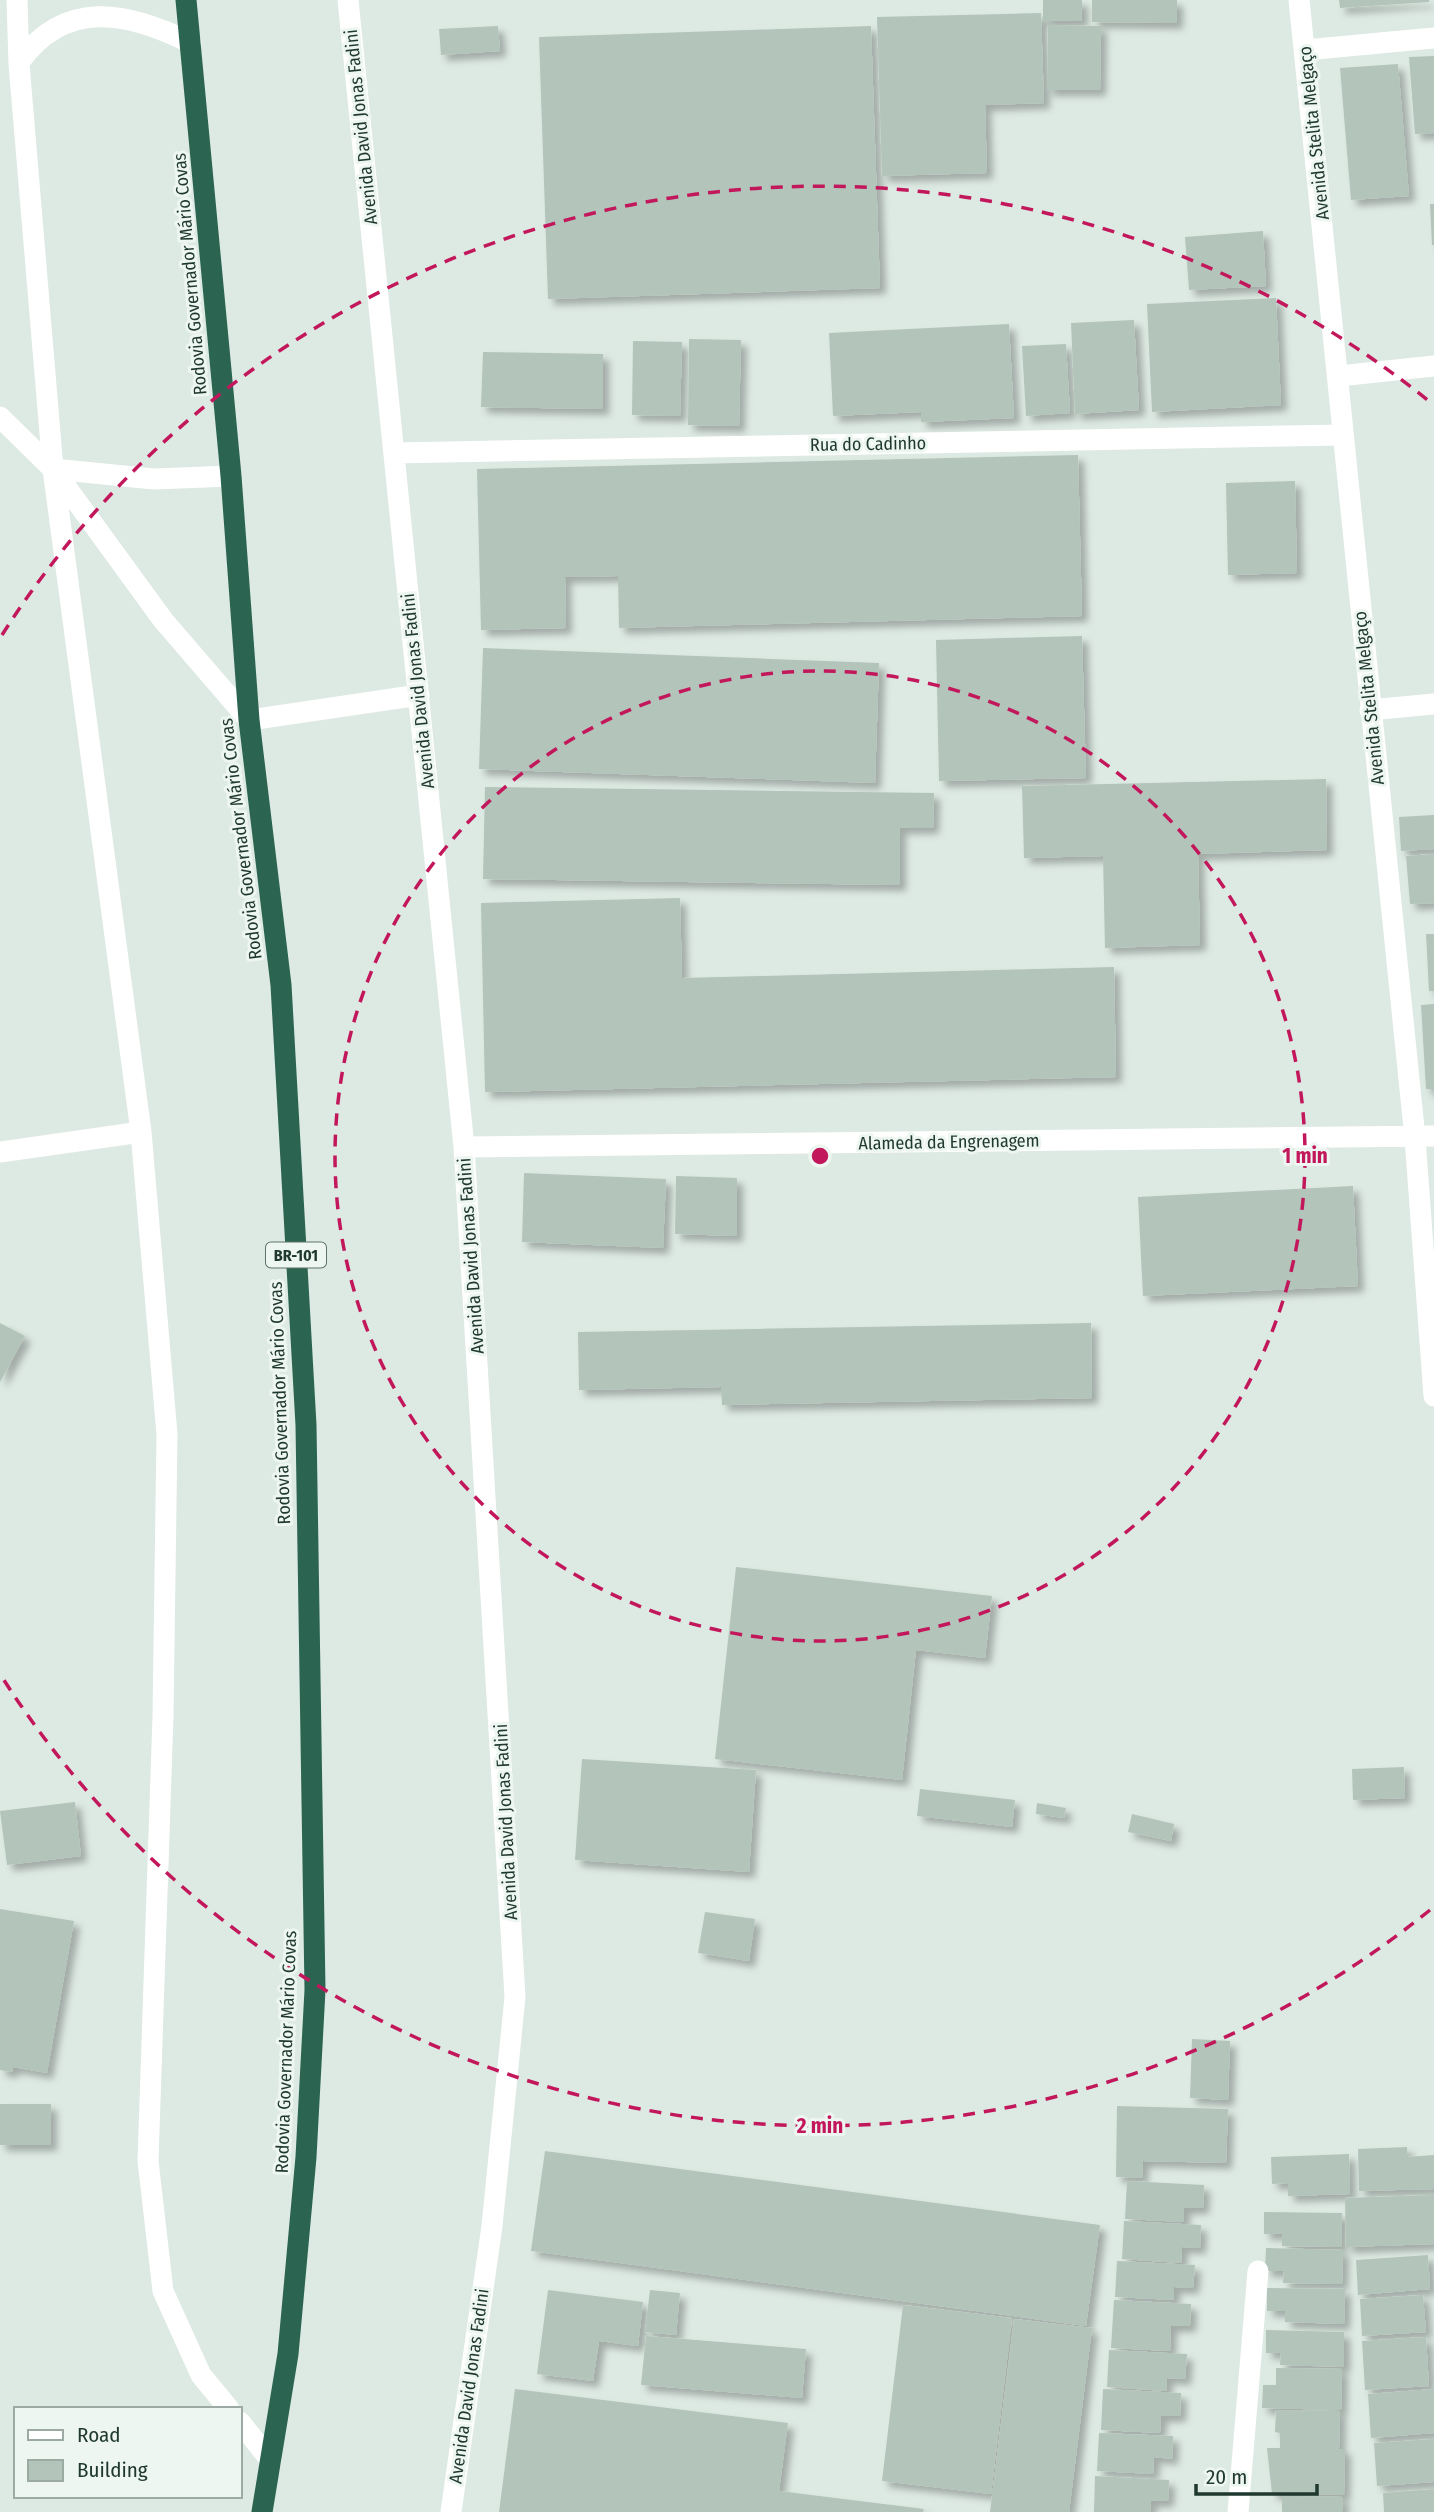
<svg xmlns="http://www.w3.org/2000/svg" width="1434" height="2512" font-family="'Fira Sans Condensed',sans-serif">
	<defs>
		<filter id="shadow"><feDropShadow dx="6" dy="6" stdDeviation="3.5" flood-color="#0004"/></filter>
	</defs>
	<rect width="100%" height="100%" fill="#dde9e3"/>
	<!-- building -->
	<path fill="#b3c4bb" filter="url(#shadow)" d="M 1043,0 L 1082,0 L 1082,21 L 1043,21 Z
		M 1092,0 L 1177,0 L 1177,23 L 1092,22 Z
		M 1339,0 L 1429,0 L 1429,2 L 1340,8 Z
		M 1041,13 L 1044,103 L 985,105 L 987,173 L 882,176 L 877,17 Z
		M 1048,25 L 1101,26 L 1100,90 L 1047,90 Z
		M 498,26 L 500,51 L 441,55 L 439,29 Z
		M 871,26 L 880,288 L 548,299 L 539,37 Z
		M 1434,56 L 1434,133 L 1415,134 L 1409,57 Z
		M 1398,64 L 1409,196 L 1351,200 L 1340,68 Z
		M 1430,204 L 1434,204 L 1434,245 L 1432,245 Z
		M 1263,231 L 1266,286 L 1189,290 L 1185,237 Z
		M 1276,298 L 1281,405 L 1152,412 L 1147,304 Z
		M 1134,320 L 1139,410 L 1075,414 L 1071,323 Z
		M 1009,324 L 1014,418 L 921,422 L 921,412 L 833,416 L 829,333 Z
		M 689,339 L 741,340 L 739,426 L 688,425 Z
		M 633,341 L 682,342 L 680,416 L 632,415 Z
		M 1066,344 L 1070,413 L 1026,416 L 1022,346 Z
		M 483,352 L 603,354 L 603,409 L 481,407 Z
		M 1078,455 L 1082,616 L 619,628 L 618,576 L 565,577 L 566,628 L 481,630 L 477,469 Z
		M 1295,481 L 1297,573 L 1228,575 L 1226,483 Z
		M 1082,636 L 1086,778 L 939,781 L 936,640 Z
		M 483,648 L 879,663 L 875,783 L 479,769 Z
		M 1326,779 L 1327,850 L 1198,854 L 1200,945 L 1105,948 L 1103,856 L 1024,858 L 1022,786 Z
		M 485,787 L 934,793 L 933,828 L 900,828 L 900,885 L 483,879 Z
		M 1434,815 L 1434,849 L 1401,851 L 1399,817 Z
		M 1434,854 L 1434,903 L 1410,904 L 1406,856 Z
		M 680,898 L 682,978 L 1114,967 L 1116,1077 L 485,1092 L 481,903 Z
		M 1426,934 L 1434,934 L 1434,991 L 1429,991 Z
		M 1434,1004 L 1434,1089 L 1426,1089 L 1421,1005 Z
		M 524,1173 L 666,1179 L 663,1248 L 522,1242 Z
		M 676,1176 L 737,1178 L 737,1236 L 675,1234 Z
		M 1353,1186 L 1358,1286 L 1143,1296 L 1138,1197 Z
		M 0,1323 L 25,1336 L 0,1382 Z
		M 1091,1323 L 1092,1398 L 722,1405 L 721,1387 L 579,1390 L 578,1332 Z
		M 736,1567 L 992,1596 L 985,1658 L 916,1650 L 902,1780 L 715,1759 Z
		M 582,1759 L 756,1770 L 749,1872 L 575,1860 Z
		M 1404,1767 L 1405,1798 L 1353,1800 L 1352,1769 Z
		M 920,1789 L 1015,1800 L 1012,1827 L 917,1816 Z
		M 75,1802 L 81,1856 L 7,1865 L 0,1811 Z
		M 1037,1803 L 1066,1808 L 1064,1818 L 1036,1814 Z
		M 1132,1814 L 1174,1824 L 1171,1841 L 1128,1832 Z
		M 0,1909 L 74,1921 L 47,2073 L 13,2067 L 12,2072 L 0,2070 Z
		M 705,1912 L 755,1919 L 749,1961 L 698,1953 Z
		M 1192,2039 L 1230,2041 L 1228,2100 L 1190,2098 Z
		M 0,2104 L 51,2104 L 51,2145 L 0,2145 Z
		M 1117,2106 L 1228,2109 L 1226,2163 L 1143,2161 L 1142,2178 L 1116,2177 Z
		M 1407,2147 L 1407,2157 L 1434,2155 L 1434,2189 L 1359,2191 L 1358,2149 Z
		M 545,2151 L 1100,2225 L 1086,2326 L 531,2251 Z
		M 1349,2154 L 1350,2194 L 1288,2196 L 1288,2183 L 1272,2184 L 1271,2157 Z
		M 1127,2181 L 1204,2185 L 1203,2208 L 1184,2208 L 1184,2222 L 1125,2219 Z
		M 1434,2195 L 1434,2244 L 1346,2247 L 1345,2198 Z
		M 1264,2212 L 1342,2213 L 1341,2247 L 1282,2246 L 1282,2234 L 1264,2234 Z
		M 1124,2221 L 1201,2225 L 1200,2248 L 1182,2247 L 1181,2263 L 1122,2259 Z
		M 1266,2248 L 1343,2250 L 1342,2284 L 1283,2283 L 1284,2271 L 1265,2271 Z
		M 1428,2255 L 1430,2289 L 1358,2295 L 1356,2260 Z
		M 1117,2261 L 1195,2265 L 1193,2288 L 1174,2287 L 1174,2300 L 1115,2297 Z
		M 1267,2288 L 1345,2289 L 1344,2324 L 1285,2322 L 1285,2311 L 1267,2311 Z
		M 548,2290 L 643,2302 L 638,2346 L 599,2341 L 593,2381 L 537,2374 Z
		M 650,2290 L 680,2293 L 676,2335 L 645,2332 Z
		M 1423,2295 L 1426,2332 L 1362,2336 L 1360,2299 Z
		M 1114,2300 L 1191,2304 L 1190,2326 L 1171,2326 L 1170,2351 L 1111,2348 Z
		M 903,2305 L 1012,2318 L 991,2494 L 882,2481 Z
		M 1014,2319 L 1092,2328 L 1069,2512 L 990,2512 Z
		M 1266,2330 L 1344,2332 L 1344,2367 L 1280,2365 L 1281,2353 L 1266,2353 Z
		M 646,2336 L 806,2349 L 802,2398 L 641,2385 Z
		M 1426,2337 L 1429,2386 L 1365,2390 L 1362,2341 Z
		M 1109,2350 L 1187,2354 L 1185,2379 L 1167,2378 L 1166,2391 L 1107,2387 Z
		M 1276,2368 L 1342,2369 L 1341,2410 L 1262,2408 L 1263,2385 L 1276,2385 Z
		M 515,2389 L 788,2423 L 779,2491 L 924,2509 L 923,2512 L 499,2512 Z
		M 1103,2389 L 1181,2393 L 1180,2416 L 1161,2416 L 1160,2433 L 1101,2430 Z
		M 1434,2389 L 1434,2433 L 1371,2438 L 1368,2394 Z
		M 1276,2410 L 1340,2411 L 1339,2449 L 1345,2449 L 1344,2495 L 1272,2494 L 1267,2448 L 1280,2448 L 1280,2433 L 1275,2432 Z
		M 1099,2433 L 1173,2436 L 1172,2459 L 1154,2457 L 1153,2474 L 1097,2471 Z
		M 1434,2439 L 1434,2482 L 1377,2486 L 1374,2443 Z
		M 1095,2476 L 1169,2480 L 1168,2501 L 1151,2501 L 1150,2512 L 1094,2512 Z
		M 1434,2489 L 1434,2512 L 1384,2512 L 1383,2493 Z
		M 1282,2496 L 1343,2497 L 1343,2512 L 1282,2512 Z"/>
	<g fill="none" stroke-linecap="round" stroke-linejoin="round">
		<!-- minor -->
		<path stroke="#fff" stroke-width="21" d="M 17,0 L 19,64 L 53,469 L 141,1132 L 167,1434 L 163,1716 L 148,2161 L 163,2291 L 201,2375 L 229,2409
			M 348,0 L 464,1147 L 515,1997 L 492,2226 L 451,2512
			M 1299,0 L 1415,1138 L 1434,1396
			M 1305,50 L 1434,38
			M 20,61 C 65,0 125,10 191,43
			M 1339,376 L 1434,366
			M 0,417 L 53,469 L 163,620 L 249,720 L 419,695
			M 395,453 L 1342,435
			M 53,469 L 154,479 L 231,476
			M 1370,710 L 1434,704
			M 464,1147 L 1434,1136
			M 0,1152 L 141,1132
			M 240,2422 L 271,2461
			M 1238,2512 L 1258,2271"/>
		<!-- highway -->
		<path stroke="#2b6552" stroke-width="21" d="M 186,0 L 231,476 L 249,720 L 281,985 L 306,1425 L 315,1990 L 306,2157 L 288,2354 L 262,2512"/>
	</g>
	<!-- distance rings -->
	<g fill="none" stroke="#c2185b" stroke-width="3.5" stroke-dasharray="12 9">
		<circle cx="820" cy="1156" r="485"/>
		<path d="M1430 1910A970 970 0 0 1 2 1677M2 635A970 970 0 0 1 1430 402"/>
	</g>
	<g text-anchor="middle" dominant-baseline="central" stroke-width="6" stroke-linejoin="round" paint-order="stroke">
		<!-- shield labels -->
		<rect fill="#eef6f1" stroke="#5d7269" stroke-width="2" x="266" y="1242.5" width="60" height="25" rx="5"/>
		<g font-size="16" font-weight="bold" fill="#1f392f">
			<text x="296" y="1255">BR-101</text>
		</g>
		<!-- street labels -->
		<g font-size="18" fill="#1f392f" stroke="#eef6f1">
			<text transform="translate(361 127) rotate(-96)">Avenida David Jonas Fadini</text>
			<text transform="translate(1314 133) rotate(-96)">Avenida Stelita Melgaço</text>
			<text transform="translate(190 274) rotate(-95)">Rodovia Governador Mário Covas</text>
			<text transform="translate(868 444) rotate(-1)">Rua do Cadinho</text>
			<text transform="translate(418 691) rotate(-96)">Avenida David Jonas Fadini</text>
			<text transform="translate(1369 698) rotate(-96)">Avenida Stelita Melgaço</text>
			<text transform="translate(241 839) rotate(-97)">Rodovia Governador Mário Covas</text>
			<text transform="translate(949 1142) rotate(-1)">Alameda da Engrenagem</text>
			<text transform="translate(471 1256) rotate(-94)">Avenida David Jonas Fadini</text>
			<text transform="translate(280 1403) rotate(-92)">Rodovia Governador Mário Covas</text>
			<text transform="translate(506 1822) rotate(-93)">Avenida David Jonas Fadini</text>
			<text transform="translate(286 2052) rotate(-88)">Rodovia Governador Mário Covas</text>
			<text transform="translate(469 2386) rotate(-82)">Avenida David Jonas Fadini</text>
		</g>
	</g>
	<circle cx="820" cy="1156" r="10" fill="#c2185b" stroke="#eef6f1" stroke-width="3.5"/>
	<g font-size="21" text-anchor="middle" font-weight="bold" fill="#c2185b" stroke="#eef6f1" stroke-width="6" stroke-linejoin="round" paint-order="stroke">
		<text x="1305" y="1163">1 min</text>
		<text x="820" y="2133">2 min</text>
	</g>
	<!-- legend -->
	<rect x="14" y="2407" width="228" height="91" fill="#eef6f1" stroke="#9baaa3" stroke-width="2"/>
	<rect x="28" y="2430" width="35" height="10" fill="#ffffff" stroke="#9baaa3" stroke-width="2"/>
	<text x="77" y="2442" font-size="21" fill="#1f392f">Road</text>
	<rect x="28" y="2460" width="35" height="21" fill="#b3c4bb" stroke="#9baaa3" stroke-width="2"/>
	<text x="77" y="2477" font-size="21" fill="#1f392f">Building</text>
	<!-- scale -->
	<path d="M1196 2484v10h121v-10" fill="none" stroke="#1f392f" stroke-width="3.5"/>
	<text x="1206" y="2484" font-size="21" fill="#1f392f" stroke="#eef6f1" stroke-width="5" paint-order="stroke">20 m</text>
</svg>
